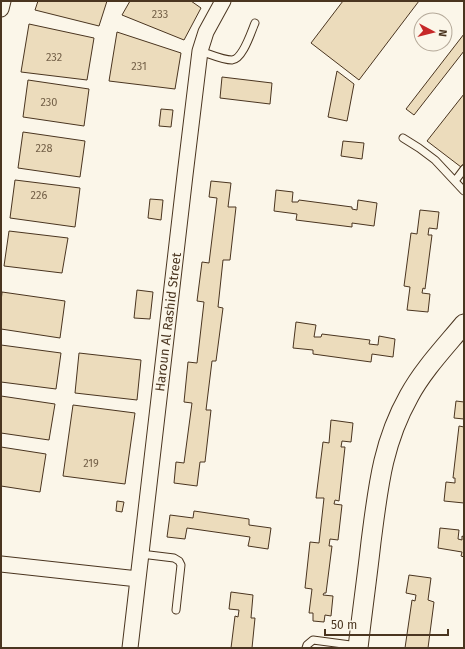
<svg xmlns="http://www.w3.org/2000/svg" width="465" height="649" font-family="'Fira Sans',sans-serif">
	<rect width="100%" height="100%" fill="#fbf6e9"/>
	<!-- building -->
	<path fill="#ecdcbc" stroke="#4a3520" d="M 38,1 L 107,1 L 99,26 L 35,10 Z
		M 130,1 L 191,1 L 201,8 L 184,40 L 122,15 Z
		M 343,1 L 419,1 L 359,80 L 311,43 Z
		M 29,24 L 94,38 L 87,80 L 21,72 Z
		M 117,32 L 181,53 L 175,89 L 109,81 Z
		M 464,34 L 464,51 L 414,115 L 406,109 Z
		M 337,71 L 354,84 L 347,121 L 328,117 Z
		M 222,77 L 272,83 L 270,104 L 220,98 Z
		M 28,80 L 89,89 L 84,126 L 23,117 Z
		M 464,94 L 464,163 L 461,167 L 427,141 Z
		M 161,109 L 173,110 L 171,127 L 159,126 Z
		M 23,132 L 85,141 L 80,177 L 18,168 Z
		M 343,141 L 364,143 L 362,159 L 341,156 Z
		M 15,180 L 80,188 L 75,227 L 10,218 Z
		M 211,181 L 231,183 L 228,207 L 236,207 L 230,260 L 223,260 L 218,307 L 223,308 L 216,361 L 212,361 L 206,410 L 211,410 L 205,462 L 200,462 L 197,486 L 174,483 L 176,462 L 184,463 L 192,403 L 184,402 L 188,362 L 197,363 L 204,302 L 197,301 L 202,262 L 209,263 L 217,198 L 209,197 Z
		M 276,190 L 293,192 L 292,202 L 298,202 L 299,200 L 352,207 L 352,209 L 357,210 L 358,200 L 377,203 L 374,226 L 352,223 L 352,227 L 296,220 L 297,214 L 274,211 Z
		M 150,199 L 163,200 L 161,220 L 148,218 Z
		M 420,210 L 439,212 L 437,229 L 429,228 L 428,235 L 432,235 L 425,289 L 423,288 L 422,293 L 430,294 L 428,312 L 407,310 L 410,287 L 404,286 L 411,233 L 417,234 Z
		M 9,231 L 68,238 L 62,273 L 4,266 Z
		M 137,290 L 153,292 L 150,319 L 134,318 Z
		M 2,292 L 65,301 L 60,338 L 1,329 L 1,302 Z
		M 296,322 L 316,325 L 314,337 L 321,337 L 322,334 L 370,340 L 369,344 L 378,345 L 379,336 L 395,339 L 393,357 L 372,354 L 371,362 L 313,354 L 313,350 L 293,348 Z
		M 1,345 L 61,353 L 56,389 L 1,382 Z
		M 79,353 L 141,360 L 137,400 L 75,393 Z
		M 1,396 L 55,404 L 49,440 L 1,433 Z
		M 456,401 L 464,402 L 464,419 L 454,418 Z
		M 73,405 L 135,413 L 125,484 L 63,476 Z
		M 331,420 L 353,423 L 351,442 L 342,441 L 341,447 L 345,447 L 339,501 L 335,500 L 334,504 L 342,505 L 338,540 L 330,539 L 329,546 L 332,546 L 326,593 L 324,593 L 323,595 L 333,596 L 331,616 L 325,615 L 324,622 L 313,621 L 313,613 L 309,613 L 312,589 L 305,588 L 310,542 L 319,543 L 324,498 L 316,498 L 323,442 L 329,443 Z
		M 464,423 L 464,503 L 444,501 L 446,482 L 455,483 L 455,478 L 453,478 L 459,426 L 464,427 Z
		M 1,447 L 46,454 L 40,492 L 1,486 Z
		M 117,501 L 124,502 L 122,512 L 116,511 Z
		M 194,511 L 249,519 L 249,525 L 271,528 L 268,549 L 248,546 L 250,537 L 187,528 L 185,539 L 167,537 L 170,515 L 193,518 Z
		M 440,528 L 459,530 L 458,539 L 462,540 L 462,536 L 464,537 L 464,557 L 461,556 L 462,552 L 438,548 Z
		M 409,575 L 431,578 L 428,600 L 434,602 L 428,648 L 405,648 L 412,600 L 415,601 L 416,595 L 406,593 Z
		M 231,592 L 253,595 L 251,618 L 255,618 L 252,648 L 231,648 L 235,616 L 238,617 L 239,610 L 229,609 Z"/>
	<g fill="none" stroke-linecap="round" stroke-linejoin="round">
		<defs>
			<path id="service" d="M 200,51 C 210,54 222,60 232,60 C 243,59 251,32 255,23
				M 403,138 L 419,148 L 435,160 L 464,191
				M 455,181 L 464,169
				M 141,554 L 174,558 L 179,561 L 181,565 L 176,610
				M 306,648 L 307,645 L 313,640 L 358,646"/>
			<path id="minor" d="M 1,9 L 3,1
				M 1,564 L 138,579
				M 130,648 L 185,175 L 200,51 L 206,32 L 223,1"/>
			<path id="tertiary" d="M 358,648 C 362,613 367,578 371,542 C 378,489 382,444 409,396 C 423,370 445,347 464,324"/>
		</defs>
		<!-- service casing -->
		<use href="#service" stroke="#4a3520" stroke-width="9"/>
		<!-- minor casing -->
		<use href="#minor" stroke="#4a3520" stroke-width="17"/>
		<!-- tertiary casing -->
		<use href="#tertiary" stroke="#4a3520" stroke-width="21"/>
		<!-- service -->
		<use href="#service" stroke="#fbf6e9" stroke-width="7"/>
		<!-- minor -->
		<use href="#minor" stroke="#fbf6e9" stroke-width="15"/>
		<!-- tertiary -->
		<use href="#tertiary" stroke="#fbf6e9" stroke-width="19"/>
	</g>
	<g text-anchor="middle" dominant-baseline="central" stroke-width="3" stroke-linejoin="round" paint-order="stroke">
		<!-- number labels -->
		<g font-size="11" fill="#725f47">
			<text x="160" y="14">233</text>
			<text x="54" y="57">232</text>
			<text x="139" y="66">231</text>
			<text x="49" y="102">230</text>
			<text x="44" y="148">228</text>
			<text x="39" y="195">226</text>
			<text x="91" y="463">219</text>
		</g>
		<!-- street labels -->
		<g font-size="13" fill="#4a3520" stroke="#fbf6e9">
			<text transform="translate(168 322) rotate(-83)">Haroun Al Rashid Street</text>
		</g>
	</g>
	<!-- border -->
	<rect width="465" height="649" fill="none" stroke="#4a3520" stroke-width="4"/>
	<!-- north arrow -->
	<g transform="translate(433 32) rotate(97)"><circle r="19" fill="#fbf6e9" stroke="#b4a999"/>
	<path d="M0-3L7 15L0 10L-7 15Z" fill="#c62828"/>
	<text y="-6" font-size="11" font-weight="bold" text-anchor="middle" fill="#4a3520">N</text>
	</g>
	<!-- scale -->
	<path d="M325 629v6h123v-6" fill="none" stroke="#4a3520" stroke-width="2"/>
	<text x="331" y="629" font-size="12" fill="#4a3520" stroke="#fbf6e9" stroke-width="3" paint-order="stroke">50 m</text>
</svg>
